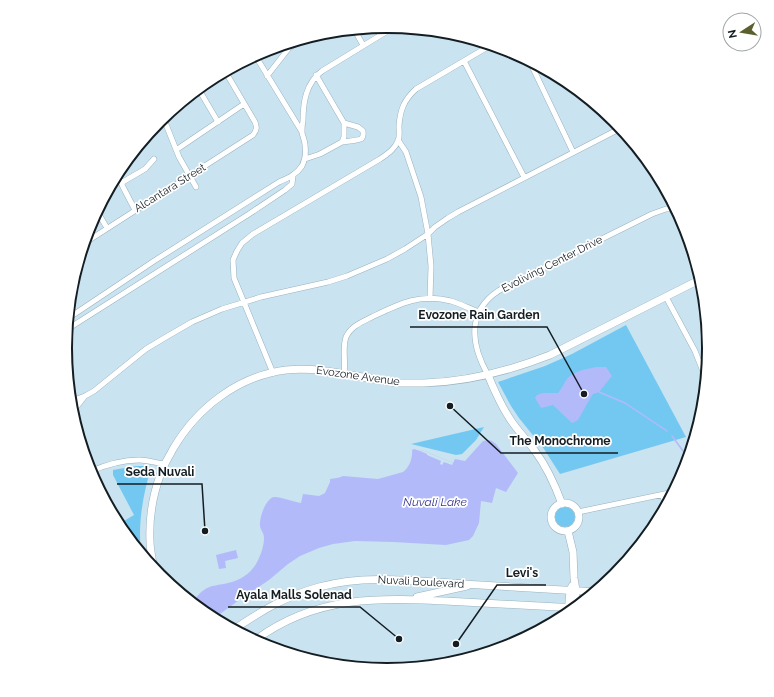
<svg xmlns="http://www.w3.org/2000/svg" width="774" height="697" font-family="Raleway,sans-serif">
	<rect width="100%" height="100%" fill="#c9e3f0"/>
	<!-- green -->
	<path fill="#73c8f1" d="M 626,325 L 686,437 L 560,474 L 544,449 L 519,418 L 511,406 L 498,382 L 545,366 L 572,354 Z
		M 484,427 L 476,440 L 462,454 L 456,455 L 411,444 Z
		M 136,466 L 144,466 L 151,468 C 142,499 138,523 141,555 L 117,525 L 134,515 L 113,475 L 113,470 Z
		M555 517a10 10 0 1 1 20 0a10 10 0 1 1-20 0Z"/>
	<!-- water -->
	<path fill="#b2bafa" d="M 597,367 L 606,367 L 612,376 L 599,392 L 593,394 L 591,397 L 578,420 L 572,423 L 553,405 L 541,408 L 535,398 L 537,395 L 543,393 L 558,393 C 561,389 563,386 565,382 C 571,371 586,369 597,367 Z
		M 489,440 L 492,441 L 496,444 L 518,473 L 506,492 L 496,488 L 492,503 L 481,501 L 479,523 L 473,536 L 469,540 L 446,545 L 393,542 L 355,541 L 333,544 L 319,548 L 300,556 L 288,564 L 269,580 L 242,598 L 213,619 L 208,617 L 192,604 C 195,599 199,593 204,590 C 211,585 220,585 228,583 C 239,581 250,574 256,564 C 260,557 264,547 264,538 C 264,533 261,531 260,526 C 259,519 265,499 274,497 C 278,496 295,502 301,503 L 303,494 L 319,496 L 325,493 L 330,482 L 330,479 C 335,478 339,478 343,476 L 378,479 L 403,472 C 409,468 413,458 412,450 L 414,449 L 420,451 L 422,450 L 453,463 L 455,459 L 465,461 L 483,441 Z
		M 236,550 L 238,558 L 225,561 L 226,568 L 219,569 L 216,555 Z"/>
	<!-- pier -->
	<path fill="#c9e3f0" d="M 422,450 L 453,463 L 452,465 L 444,462 L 442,465 L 440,464 L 441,461 L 427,455 L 427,454 L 420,451 Z"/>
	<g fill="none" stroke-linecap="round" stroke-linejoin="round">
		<!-- stream -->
		<path stroke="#b2bafa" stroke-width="1.5" d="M 599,392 L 625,403 L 667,431
			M 672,436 L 689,459"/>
		<defs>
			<path id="street" d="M 354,29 L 363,45
				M 255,55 L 302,132
				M 529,60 L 573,152
				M 464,61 L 524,177
				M 267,76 L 289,48 L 305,38
				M 198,88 L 218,122
				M 163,117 L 179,157 L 196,187
				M 398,140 L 406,152 L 421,197 L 428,234 L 431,266 L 430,299
				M 342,142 C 346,141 360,141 362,138 C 364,135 363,133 363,131 L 358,127 L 344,123
				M 176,150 L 244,104
				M 305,159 L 320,154 L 342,142 L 344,137 L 344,123 L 316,75
				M 117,173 L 123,187 L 135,210
				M 121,183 L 145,169 L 154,159
				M 97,211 L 107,228
				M 83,244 L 253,135 C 257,130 257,127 255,122 L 225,71
				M 666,297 L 695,351 L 706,379
				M 67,319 L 154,261 L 279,182 C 288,178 296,175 302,166 C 305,160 306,152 305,145 C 305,141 303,137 302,133 C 302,129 302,125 303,121 C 303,102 306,83 322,71 L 394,27
				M 66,330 L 249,214 L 285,190 L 292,184 L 293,176
				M 273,373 L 234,278 L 233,260 L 237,251 L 242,243 L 253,234 L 380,159 C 387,154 394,150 398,141 C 400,137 399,131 399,126 C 400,110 404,100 416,89 L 491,45
				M 344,373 C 346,362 342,348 346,337 C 351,326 362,322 372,317 C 399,304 420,293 451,301 C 461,304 470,309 479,312
				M 488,375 C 469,341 467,307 505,287 L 652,214 L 666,209 L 676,208
				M 70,403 L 74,400 L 85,396 L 94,391 L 146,349 L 166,337 L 192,322 L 222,309 L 261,297 L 328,282 L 347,276 L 387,259 L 405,249 L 428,234 L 435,227 L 448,218 L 458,212 L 621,128
				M 71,414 L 85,396
				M 89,472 C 105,465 122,460 139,460 C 148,460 156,463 165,464
				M 662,495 L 667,506
				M 578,512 L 674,492"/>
			<path id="secondary" d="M 488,375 C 495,392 502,408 512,422 C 519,432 528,441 535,451 C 547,467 555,485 562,504
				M551 517a14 14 0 1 1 28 0a14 14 0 1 1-28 0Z
				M 568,531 L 573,552 L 574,578 L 576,590 L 574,610
				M 154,571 C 153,561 150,551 150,541 C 149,519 153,494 161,473 C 164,464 169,457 173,449 C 197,408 238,376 286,370 C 325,366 362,379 400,383 C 408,383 416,383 424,383 C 469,382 509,371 550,355 L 701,279
				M 417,597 L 467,586
				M 568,615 L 570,590 L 572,586
				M 233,630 C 261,611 286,596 319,587 C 365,574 416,581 464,584 C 508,587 552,589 597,592
				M 254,641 C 319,592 387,598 464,602 C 502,604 539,606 577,608"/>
		</defs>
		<!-- street casing -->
		<use href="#street" stroke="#9ab2bf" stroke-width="6"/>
		<!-- secondary casing -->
		<use href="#secondary" stroke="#9ab2bf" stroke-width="8"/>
		<!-- street -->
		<use href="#street" stroke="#fff" stroke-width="5"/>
		<!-- secondary -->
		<use href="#secondary" stroke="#fff" stroke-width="7"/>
	</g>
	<g text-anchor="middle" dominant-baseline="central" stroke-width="3.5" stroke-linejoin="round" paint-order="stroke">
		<!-- street labels -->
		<g font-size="11" fill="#141d22" stroke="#fff">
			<text transform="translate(170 188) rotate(-32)">Alcantara Street</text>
			<text transform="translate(552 264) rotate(-27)">Evoliving Center Drive</text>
			<text transform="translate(358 376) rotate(8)">Evozone Avenue</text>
			<text transform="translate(421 582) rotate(3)">Nuvali Boulevard</text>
		</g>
		<!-- water labels -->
		<g font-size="12" font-style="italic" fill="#36358d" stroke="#fff">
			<text x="435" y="502">Nuvali Lake</text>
		</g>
	</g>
	<!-- crop -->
	<path d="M0 0H774V697H0ZM72 348a315 315 0 1 1 630 0a315 315 0 1 1-630 0Z" fill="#fff" fill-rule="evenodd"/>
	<path fill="none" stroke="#141d22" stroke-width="2" d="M72 348a315 315 0 1 1 630 0a315 315 0 1 1-630 0Z"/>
	<!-- callouts -->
	<path fill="none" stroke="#141d22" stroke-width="1.5" d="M584 394L547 327H410M450 406L501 453H618M205 531L202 484H117M456 644L497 585H546M399 639L360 607H228"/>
	<g fill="#141d22" stroke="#fff" stroke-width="1.5">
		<circle cx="584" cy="394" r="4"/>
		<circle cx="450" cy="406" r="4"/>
		<circle cx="205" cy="531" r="4"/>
		<circle cx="456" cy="644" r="4"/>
		<circle cx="399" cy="639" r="4"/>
	</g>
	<g font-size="12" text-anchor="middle" font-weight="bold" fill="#141d22" stroke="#fff" stroke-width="3.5" stroke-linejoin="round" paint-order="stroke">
		<text x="479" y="319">Evozone Rain Garden</text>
		<text x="560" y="445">The Monochrome</text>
		<text x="160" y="476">Seda Nuvali</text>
		<text x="522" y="577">Levi's</text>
		<text x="294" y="599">Ayala Malls Solenad</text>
	</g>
	<!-- north arrow -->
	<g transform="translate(742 32) rotate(258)"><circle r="19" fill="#ffffff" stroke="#a1a5a7"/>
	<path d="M0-3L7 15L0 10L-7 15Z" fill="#5c602e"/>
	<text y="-6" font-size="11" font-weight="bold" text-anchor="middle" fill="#141d22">N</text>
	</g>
</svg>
